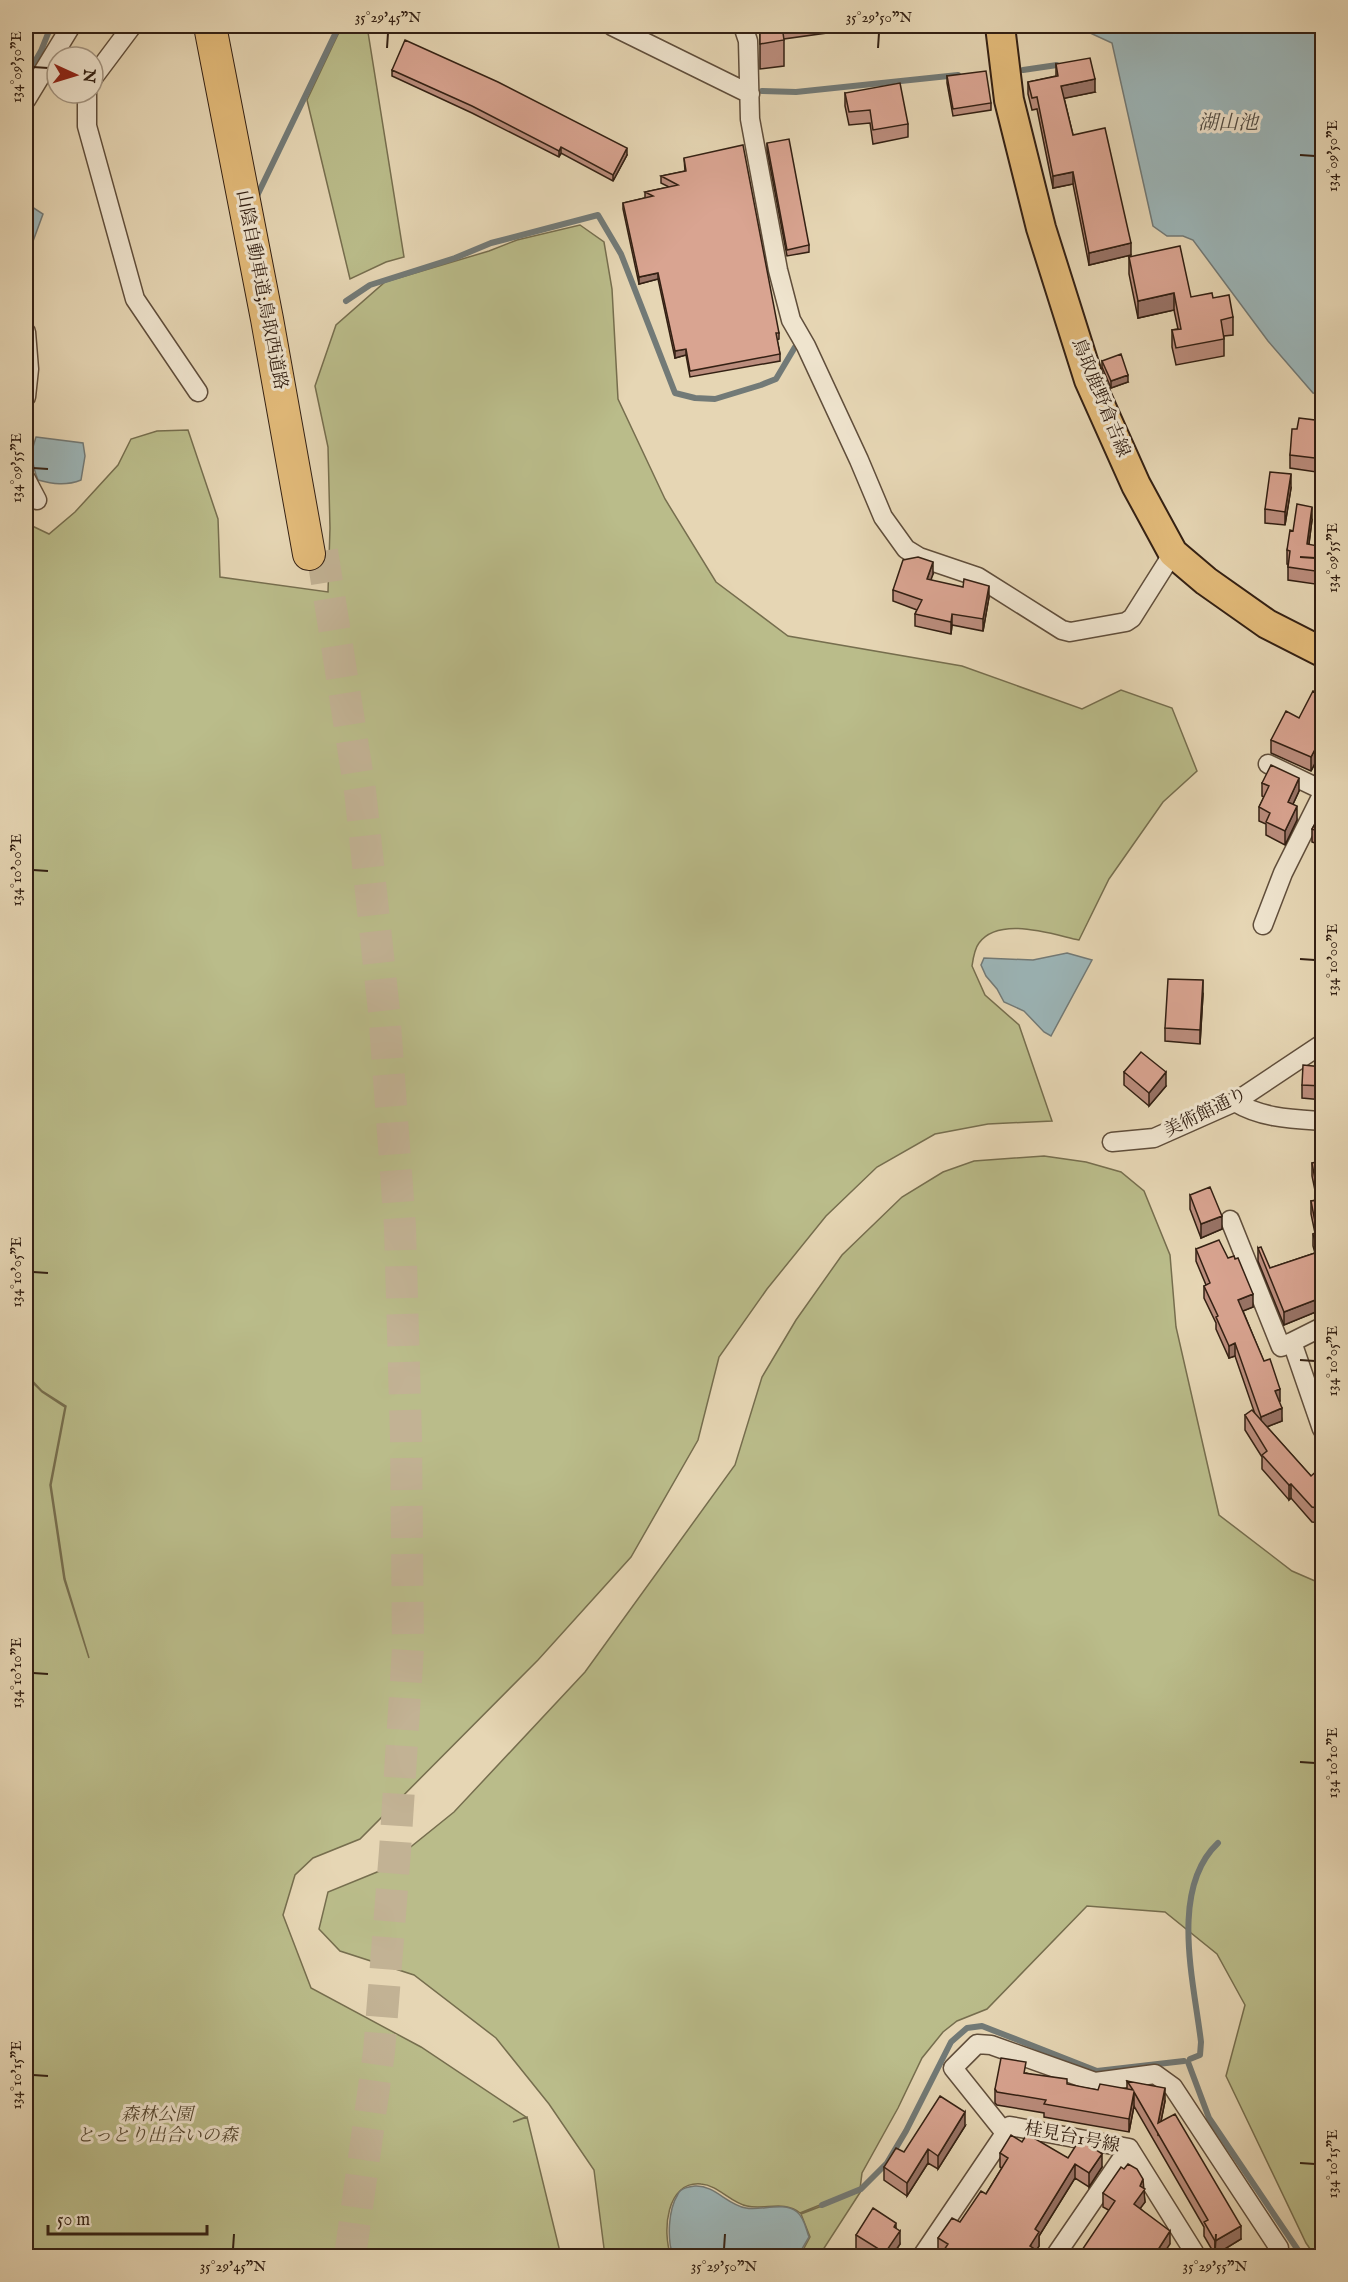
<svg xmlns="http://www.w3.org/2000/svg" width="1348" height="2282" font-family="'IM FELL English','Noto Serif JP',serif">
	<rect width="100%" height="100%" fill="#e6d6b4"/>
	<filter id="stains"><feTurbulence type="fractalNoise" baseFrequency=".00333" numOctaves="4"/><feColorMatrix values="0 0 0 0 .2 0 0 0 0 .09 0 0 0 0 .02 0 0 0 .5 -.17"/></filter>
	<radialGradient id="worn" r=".72"><stop offset=".6" stop-color="#630" stop-opacity="0"/><stop offset="1" stop-color="#630" stop-opacity=".3"/></radialGradient>
	<!-- green -->
	<path fill="#babc8a" stroke="#766e4e" stroke-width="1.5" d="M 342,26 L 367,26 L 404,257 L 386,262 L 350,279 L 307,100 Z
		M 580,225 L 604,242 L 612,289 L 618,399 L 665,499 L 716,582 L 788,636 L 962,666 L 1082,709 L 1121,690 L 1172,708 L 1197,771 L 1163,802 L 1109,879 L 1079,940 C 1051,934 999,916 979,943 C 975,948 973,959 972,966 L 985,995 L 1019,1025 L 1052,1121 L 988,1124 L 935,1134 L 877,1167 L 826,1216 L 767,1289 L 719,1357 L 698,1440 L 631,1557 L 538,1660 L 360,1839 L 313,1858 L 295,1875 L 283,1915 L 311,1988 L 421,2047 L 526,2117 L 513,2122 L 527,2117 L 561,2256 L 26,2256 L 26,1376 L 42,1392 L 65,1407 L 50,1485 L 64,1579 L 89,1658 L 65,1579 L 51,1485 L 66,1406 L 42,1391 L 26,1374 L 26,523 L 49,534 L 75,512 L 118,465 L 131,439 L 157,431 L 188,430 L 218,519 L 220,577 L 328,592 L 330,528 L 328,447 L 315,386 L 336,325 L 385,282 L 489,251 L 517,240 Z
		M 1044,1156 L 1086,1162 L 1121,1172 L 1144,1191 L 1170,1255 L 1176,1327 L 1219,1515 L 1292,1571 L 1322,1584 L 1322,2256 L 1315,2256 L 1306,2243 L 1226,2076 L 1245,2005 L 1217,1954 L 1165,1912 L 1087,1906 L 987,2009 L 957,2021 L 943,2032 L 922,2058 L 898,2108 L 862,2173 L 860,2189 L 800,2213 C 785,2200 765,2210 747,2206 C 731,2203 718,2185 701,2184 C 666,2181 662,2232 671,2256 L 605,2256 L 594,2170 L 549,2104 L 496,2038 L 414,1975 L 340,1951 L 319,1929 L 328,1892 L 382,1870 L 454,1812 L 585,1672 L 735,1465 L 762,1377 L 796,1320 L 842,1255 L 902,1197 L 943,1172 L 974,1161 Z
		M 861,2191 L 819,2256 L 796,2256 L 803,2250 L 810,2237 L 801,2214 Z"/>
	<!-- water -->
	<path fill="#9cb6b9" stroke="#727a77" stroke-width="1.5" d="M 1075,26 L 1322,26 L 1322,394 L 1313,393 L 1268,341 L 1193,240 L 1183,236 L 1167,236 L 1153,226 L 1112,43 Z
		M 26,203 L 43,214 L 32,244 L 26,247 Z
		M 36,437 L 83,443 L 85,456 L 81,480 C 66,486 53,484 38,480 C 32,465 30,452 36,437 Z
		M 1067,953 L 1092,960 L 1051,1036 L 1044,1032 L 1024,1011 L 1004,1002 L 997,989 L 986,976 L 981,965 L 984,958 L 1033,960 Z
		M 695,2186 C 715,2185 727,2205 746,2208 C 761,2211 784,2201 797,2212 C 804,2217 806,2229 809,2237 L 802,2249 L 794,2256 L 673,2256 C 667,2239 668,2210 678,2194 C 681,2188 688,2187 695,2186 Z"/>
	<g fill="none" stroke-linecap="round" stroke-linejoin="round">
		<!-- stream -->
		<path stroke="#727a77" stroke-width="6" d="M 1023,70 L 1057,65
			M 26,77 L 41,51 L 51,26
			M 762,91 L 796,92 L 958,75
			M 256,198 L 339,26
			M 346,301 L 370,285 L 455,258 L 491,243 L 598,215 L 621,254 L 675,393 L 695,398 L 715,399 L 761,385 L 776,379 L 795,347
			M 26,507 L 29,511
			M 1190,2059 L 1200,2055 L 1201,2042 C 1194,1982 1169,1889 1218,1843
			M 1188,2062 L 1209,2118 L 1302,2256
			M 822,2205 L 861,2189 L 887,2163 L 906,2131 L 951,2042 L 967,2028 L 982,2026 L 1097,2071 L 1184,2061"/>
		<!-- motorway-tunnel -->
		<path stroke="#c2b294" stroke-width="32" stroke-dasharray="32 16" stroke-linecap="butt" d="M 322,551 L 360,791 L 384,1011 L 400,1227 L 406,1438 L 408,1648 L 395,1851 L 379,2052 L 350,2256"/>
		<defs>
			<path id="minor" d="M 612,26 L 750,94
				M 743,26 L 748,41 L 750,119 L 778,270 L 791,320 L 806,346 L 859,460 L 883,517 L 906,549 L 919,557 L 978,577 L 1062,630 L 1070,632 L 1126,622 L 1132,618 L 1173,553
				M 93,78 L 132,26
				M 87,93 L 87,126 L 135,299 L 198,392
				M 26,100 L 71,26
				M 26,332 L 29,369 L 26,397
				M 26,479 L 37,500
				M 1268,764 L 1322,790
				M 1263,925 L 1283,873 L 1322,795
				M 1235,1102 C 1261,1118 1292,1119 1322,1121
				M 1112,1142 L 1154,1138 L 1235,1102 L 1322,1044
				M 1230,1220 L 1281,1347 L 1292,1342
				M 1322,1327 L 1292,1342 L 1322,1429
				M 1005,2133 L 953,2068 L 977,2044 L 991,2045 L 1095,2082 L 1155,2074 L 1173,2087 L 1279,2248 L 1278,2256
				M 922,2256 L 1010,2126 L 1129,2148 L 1194,2252 L 1191,2256
				M 1055,2256 L 1129,2148"/>
			<path id="primary" d="M 1000,26 L 1009,100 L 1041,228 L 1089,380 L 1136,485 L 1173,553 L 1206,581 L 1267,624 L 1322,652"/>
			<path id="motorway" d="M 210,26 L 267,319 L 309,554"/>
		</defs>
		<!-- minor casing -->
		<use href="#minor" stroke="#604e3b" stroke-width="21"/>
		<!-- primary casing -->
		<use href="#primary" stroke="#332013" stroke-width="32"/>
		<!-- motorway casing -->
		<use href="#motorway" stroke="#332013" stroke-width="34"/>
		<!-- minor -->
		<use href="#minor" stroke="#efe4ce" stroke-width="18"/>
		<!-- primary -->
		<use href="#primary" stroke="#e3bb7a" stroke-width="28"/>
		<!-- motorway -->
		<use href="#motorway" stroke="#e3bb7a" stroke-width="32"/>
	</g>
	<!-- wall -->
	<path fill="#bb8d7d" stroke="#332013" stroke-width="1.5" d="M 760,26 L 834,26 L 834,32 L 784,39 L 784,66 L 760,69 Z
		M 1056,64 L 1095,92 L 1064,98 L 1073,135 L 1131,255 L 1089,265 L 1073,184 L 1053,188 L 1037,109 L 1032,110 L 1028,94 L 1028,82 L 1056,76 Z
		M 392,70 L 627,155 L 613,181 L 561,153 L 559,157 L 472,113 L 392,76 Z
		M 947,76 L 991,103 L 991,110 L 953,116 L 947,83 Z
		M 845,93 L 908,124 L 908,137 L 873,144 L 870,123 L 849,125 L 845,106 Z
		M 767,143 L 809,245 L 809,252 L 787,256 L 767,150 Z
		M 684,158 L 779,333 L 779,339 L 777,340 L 780,354 L 780,361 L 690,377 L 686,355 L 675,358 L 658,279 L 639,284 L 623,209 L 623,203 L 645,198 L 645,192 L 669,187 L 661,183 L 661,176 L 685,171 Z
		M 1129,257 L 1191,297 L 1213,298 L 1233,317 L 1233,335 L 1224,336 L 1224,356 L 1176,365 L 1172,347 L 1172,330 L 1178,329 L 1174,310 L 1138,318 L 1129,274 Z
		M 1102,361 L 1128,382 L 1111,388 L 1102,367 Z
		M 1323,421 L 1323,473 L 1290,468 L 1290,455 L 1297,429 Z
		M 1291,488 L 1285,525 L 1265,523 L 1265,509 Z
		M 1312,520 L 1309,544 L 1318,559 L 1315,584 L 1288,580 L 1288,564 L 1287,564 L 1287,550 L 1293,531 Z
		M 933,574 L 930,580 L 989,597 L 983,631 L 952,625 L 951,634 L 915,626 L 915,614 L 917,610 L 893,601 L 893,590 Z
		M 1323,696 L 1323,748 L 1311,771 L 1271,753 L 1271,740 L 1299,718 Z
		M 1262,783 L 1299,791 L 1293,804 L 1297,820 L 1285,845 L 1266,835 L 1266,824 L 1259,821 L 1259,807 L 1264,797 L 1262,796 Z
		M 1323,810 L 1323,846 L 1312,842 L 1312,829 Z
		M 1203,994 L 1200,1044 L 1165,1041 L 1165,1028 Z
		M 1323,1067 L 1323,1100 L 1302,1098 L 1302,1085 Z
		M 1124,1072 L 1166,1086 L 1149,1106 L 1124,1085 Z
		M 1323,1161 L 1323,1309 L 1284,1325 L 1258,1261 L 1258,1248 L 1270,1268 L 1315,1253 L 1313,1246 L 1313,1234 L 1315,1233 L 1311,1214 L 1311,1201 L 1317,1200 L 1312,1176 L 1312,1163 Z
		M 1190,1195 L 1222,1229 L 1201,1238 L 1190,1209 Z
		M 1196,1249 L 1253,1307 L 1243,1311 L 1280,1401 L 1279,1402 L 1282,1421 L 1267,1427 L 1311,1476 L 1323,1472 L 1323,1523 L 1312,1522 L 1291,1498 L 1289,1500 L 1262,1469 L 1262,1457 L 1245,1430 L 1245,1415 L 1255,1414 L 1235,1356 L 1229,1358 L 1216,1329 L 1216,1323 L 1204,1298 L 1204,1286 L 1206,1285 L 1196,1261 Z
		M 1026,2073 L 1067,2085 L 1098,2090 L 1127,2089 L 1127,2081 L 1165,2101 L 1161,2121 L 1241,2239 L 1215,2255 L 1204,2236 L 1204,2227 L 1134,2106 L 1129,2132 L 1044,2117 L 1044,2113 L 997,2105 L 995,2103 L 995,2089 Z
		M 965,2126 L 938,2169 L 928,2163 L 907,2196 L 884,2180 L 884,2167 Z
		M 1022,2142 L 1068,2158 L 1102,2167 L 1089,2187 L 1075,2178 L 1039,2236 L 1039,2246 L 1033,2256 L 942,2254 L 938,2252 L 938,2238 L 960,2222 L 986,2194 L 1002,2168 L 1000,2167 L 1000,2153 Z
		M 1143,2188 L 1145,2202 L 1140,2208 L 1170,2244 L 1103,2207 L 1103,2193 Z
		M 896,2228 L 900,2244 L 892,2256 L 868,2256 L 856,2249 L 856,2235 Z"/>
	<!-- shaded-wall -->
	<path fill="#987366" stroke="#332013" stroke-width="1.5" d="M 1095,79 L 1095,92 L 1061,99 L 1061,86 Z
		M 561,147 L 561,153 L 559,157 L 559,151 Z
		M 627,148 L 627,155 L 613,181 L 613,175 Z
		M 1073,172 L 1073,184 L 1053,188 L 1053,176 Z
		M 1131,243 L 1131,255 L 1089,265 L 1089,253 Z
		M 658,273 L 658,279 L 639,284 L 639,277 Z
		M 1174,293 L 1174,310 L 1138,318 L 1138,301 Z
		M 686,349 L 686,355 L 675,358 L 675,351 Z
		M 1128,375 L 1128,382 L 1111,388 L 1111,381 Z
		M 1291,474 L 1291,488 L 1285,525 L 1285,512 Z
		M 1312,507 L 1312,520 L 1307,558 L 1307,544 Z
		M 1318,546 L 1318,559 L 1315,584 L 1315,571 Z
		M 933,562 L 933,574 L 927,591 L 927,579 Z
		M 989,586 L 989,597 L 983,631 L 983,619 Z
		M 952,614 L 952,625 L 951,634 L 951,622 Z
		M 1323,734 L 1323,748 L 1311,771 L 1311,757 Z
		M 1299,778 L 1299,791 L 1288,815 L 1288,802 Z
		M 1297,806 L 1297,820 L 1285,845 L 1285,831 Z
		M 1203,980 L 1203,994 L 1200,1044 L 1200,1030 Z
		M 1166,1072 L 1166,1086 L 1149,1106 L 1149,1093 Z
		M 1222,1216 L 1222,1229 L 1201,1238 L 1201,1224 Z
		M 1253,1294 L 1253,1307 L 1238,1313 L 1238,1300 Z
		M 1323,1297 L 1323,1309 L 1284,1325 L 1284,1312 Z
		M 1235,1343 L 1235,1356 L 1229,1358 L 1229,1346 Z
		M 1280,1389 L 1280,1401 L 1275,1403 L 1275,1391 Z
		M 1282,1408 L 1282,1421 L 1261,1429 L 1261,1417 Z
		M 1291,1484 L 1291,1498 L 1289,1500 L 1289,1485 Z
		M 1165,2088 L 1165,2101 L 1158,2136 L 1158,2123 Z
		M 1134,2092 L 1134,2106 L 1129,2132 L 1129,2119 Z
		M 965,2112 L 965,2126 L 938,2169 L 938,2156 Z
		M 928,2149 L 928,2163 L 907,2196 L 907,2183 Z
		M 1102,2154 L 1102,2167 L 1089,2187 L 1089,2173 Z
		M 1075,2164 L 1075,2178 L 1039,2236 L 1039,2246 L 1033,2256 L 1028,2256 L 1035,2229 Z
		M 1143,2179 L 1145,2202 L 1134,2217 L 1134,2204 L 1140,2186 Z
		M 896,2223 L 896,2236 L 900,2231 L 900,2244 L 892,2256 L 885,2256 L 885,2253 Z
		M 1241,2226 L 1241,2239 L 1215,2255 L 1215,2241 Z
		M 1170,2231 L 1170,2244 L 1162,2256 L 1154,2256 Z"/>
	<!-- building -->
	<path fill="#d9a491" stroke="#332013" stroke-width="1.5" d="M 760,26 L 782,26 L 784,40 L 760,44 Z
		M 405,40 L 498,82 L 627,148 L 613,175 L 561,147 L 559,151 L 472,106 L 392,70 Z
		M 1090,58 L 1095,79 L 1061,86 L 1073,135 L 1105,128 L 1131,243 L 1089,253 L 1073,172 L 1053,176 L 1037,97 L 1032,98 L 1028,82 L 1058,76 L 1056,64 Z
		M 986,71 L 991,103 L 953,109 L 947,76 Z
		M 900,83 L 908,124 L 873,130 L 870,110 L 849,112 L 845,93 Z
		M 789,139 L 809,245 L 787,250 L 767,143 Z
		M 743,145 L 779,333 L 776,333 L 780,354 L 690,371 L 686,349 L 675,351 L 658,273 L 639,277 L 623,203 L 653,196 L 645,192 L 678,185 L 661,176 L 686,171 L 684,158 Z
		M 1180,246 L 1191,297 L 1212,293 L 1213,298 L 1229,295 L 1233,317 L 1221,320 L 1224,339 L 1176,348 L 1172,330 L 1181,329 L 1174,293 L 1138,301 L 1129,257 Z
		M 1121,354 L 1128,375 L 1111,381 L 1102,361 Z
		M 1299,418 L 1323,421 L 1323,459 L 1290,455 L 1292,429 L 1297,429 Z
		M 1270,472 L 1291,474 L 1285,512 L 1265,509 Z
		M 1297,504 L 1312,507 L 1307,544 L 1318,546 L 1315,571 L 1288,567 L 1290,551 L 1287,550 L 1290,530 L 1293,531 Z
		M 918,557 L 933,562 L 927,579 L 963,587 L 964,579 L 989,586 L 983,619 L 952,614 L 951,622 L 915,614 L 922,600 L 893,590 L 903,560 Z
		M 1313,691 L 1323,696 L 1323,734 L 1311,757 L 1271,740 L 1286,711 L 1299,718 Z
		M 1271,765 L 1299,778 L 1288,802 L 1297,806 L 1285,831 L 1266,822 L 1270,813 L 1259,807 L 1269,786 L 1262,783 Z
		M 1323,810 L 1323,833 L 1312,829 Z
		M 1168,979 L 1203,980 L 1200,1030 L 1165,1028 Z
		M 1141,1052 L 1166,1072 L 1149,1093 L 1124,1072 Z
		M 1303,1065 L 1323,1067 L 1323,1086 L 1302,1085 Z
		M 1323,1161 L 1323,1297 L 1284,1312 L 1258,1248 L 1261,1247 L 1270,1268 L 1318,1252 L 1313,1234 L 1317,1232 L 1311,1201 L 1319,1200 L 1312,1163 Z
		M 1210,1187 L 1222,1216 L 1201,1224 L 1190,1195 Z
		M 1219,1240 L 1228,1258 L 1234,1256 L 1235,1259 L 1238,1258 L 1253,1294 L 1238,1300 L 1264,1361 L 1270,1359 L 1280,1389 L 1275,1391 L 1282,1408 L 1261,1417 L 1235,1343 L 1229,1346 L 1216,1317 L 1218,1316 L 1204,1286 L 1210,1283 L 1196,1249 Z
		M 1252,1410 L 1311,1476 L 1320,1468 L 1323,1472 L 1323,1509 L 1312,1507 L 1291,1484 L 1289,1485 L 1262,1455 L 1267,1451 L 1245,1415 Z
		M 1001,2058 L 1026,2062 L 1024,2073 L 1067,2079 L 1067,2084 L 1098,2090 L 1100,2084 L 1133,2090 L 1127,2081 L 1165,2088 L 1158,2123 L 1175,2114 L 1241,2226 L 1215,2241 L 1204,2222 L 1208,2220 L 1134,2092 L 1129,2119 L 1044,2104 L 1046,2100 L 997,2092 L 995,2089 Z
		M 940,2096 L 965,2112 L 938,2156 L 928,2149 L 907,2183 L 884,2167 L 896,2148 L 904,2152 Z
		M 1027,2134 L 1068,2158 L 1080,2139 L 1102,2154 L 1089,2173 L 1075,2164 L 1035,2229 L 1039,2232 L 1030,2246 L 1033,2248 L 1028,2256 L 940,2256 L 948,2244 L 938,2238 L 952,2218 L 960,2222 L 981,2191 L 986,2194 L 1008,2158 L 1000,2153 L 1011,2135 L 1022,2142 Z
		M 1128,2164 L 1137,2169 L 1143,2179 L 1140,2186 L 1145,2189 L 1134,2204 L 1170,2231 L 1154,2256 L 1078,2256 L 1115,2201 L 1103,2193 L 1121,2167 L 1124,2169 Z
		M 873,2208 L 896,2223 L 894,2227 L 900,2231 L 885,2253 L 856,2235 Z"/>
	<!-- ticks -->
	<path fill="none" stroke="#332013" stroke-width="2" d="M 387,48 L 388,33M 878,48 L 879,33M 33,67 L 48,68M 1300,155 L 1315,156M 33,468 L 48,469M 1300,557 L 1315,558M 33,870 L 48,871M 1300,959 L 1315,960M 33,1272 L 48,1273M 1300,1360 L 1315,1361M 33,1673 L 48,1674M 1300,1762 L 1315,1763M 33,2075 L 48,2076M 1300,2163 L 1315,2164M 233,2249 L 234,2234M 724,2249 L 725,2234M 1215,2249 L 1216,2234"/>
	<g text-anchor="middle" dominant-baseline="central" stroke-width="6" stroke-linejoin="round" paint-order="stroke">
		<!-- street labels -->
		<g font-size="18" fill="#332013" stroke="#efe4ce">
			<text transform="translate(261 290) rotate(79)">山陰自動車道;鳥取西道路</text>
			<text transform="translate(1100 398) rotate(68)">鳥取鹿野倉吉線</text>
			<text transform="translate(1206 1113) rotate(-26)">美術館通り</text>
			<text transform="translate(1072 2138) rotate(11)">桂見台1号線</text>
		</g>
		<!-- park labels -->
		<g font-size="18" font-style="italic" fill="#554731" stroke="#efe4ce">
			<text x="157" y="2115">森林公園<tspan x="157" dy="21">とっとり出合いの森</tspan></text>
		</g>
		<!-- water labels -->
		<g font-size="20" font-style="italic" fill="#524d45" stroke="#efe4ce">
			<text x="1228" y="123">湖山池</text>
		</g>
	</g>
	<!-- margin -->
	<rect width="1348" height="2282" fill="none" stroke="#e6d6b4" stroke-width="66"/>
	<!-- north arrow -->
	<g transform="translate(75 75) rotate(94)"><circle r="28" fill="#efe4ce" stroke="#a49683" stroke-width="1.5"/>
	<path d="M0-4.5L10 22L0 15L-10 22Z" fill="#8f2418"/>
	<text y="-9" font-size="16" font-weight="bold" text-anchor="middle" fill="#332013">N</text>
	</g>
	<!-- scale -->
	<path d="M48 2225v9h159v-9" fill="none" stroke="#332013" stroke-width="3"/>
	<text x="57" y="2225" font-size="18" fill="#332013" stroke="#efe4ce" stroke-width="4.5" paint-order="stroke">50 m</text>
	<rect x="33" y="33" width="1282" height="2216" fill="none" stroke="#332013" stroke-width="2"/>
	<g font-size="15" text-anchor="middle" fill="#332013">
		<text x="388" y="22">35°29'45"N</text>
		<text x="879" y="22">35°29'50"N</text>
		<text transform="translate(16 67) rotate(-90)" y="5">134°09'50"E</text>
		<text transform="translate(1332 156) rotate(-90)" y="5">134°09'50"E</text>
		<text transform="translate(16 468) rotate(-90)" y="5">134°09'55"E</text>
		<text transform="translate(1332 558) rotate(-90)" y="5">134°09'55"E</text>
		<text transform="translate(16 870) rotate(-90)" y="5">134°10'00"E</text>
		<text transform="translate(1332 960) rotate(-90)" y="5">134°10'00"E</text>
		<text transform="translate(16 1272) rotate(-90)" y="5">134°10'05"E</text>
		<text transform="translate(1332 1361) rotate(-90)" y="5">134°10'05"E</text>
		<text transform="translate(16 1673) rotate(-90)" y="5">134°10'10"E</text>
		<text transform="translate(1332 1763) rotate(-90)" y="5">134°10'10"E</text>
		<text transform="translate(16 2075) rotate(-90)" y="5">134°10'15"E</text>
		<text transform="translate(1332 2164) rotate(-90)" y="5">134°10'15"E</text>
		<text x="233" y="2271">35°29'45"N</text>
		<text x="724" y="2271">35°29'50"N</text>
		<text x="1215" y="2271">35°29'55"N</text>
	</g>
	<rect width="100%" height="100%" filter="url(#stains)"/>
	<rect width="100%" height="100%" fill="url(#worn)"/>
</svg>
